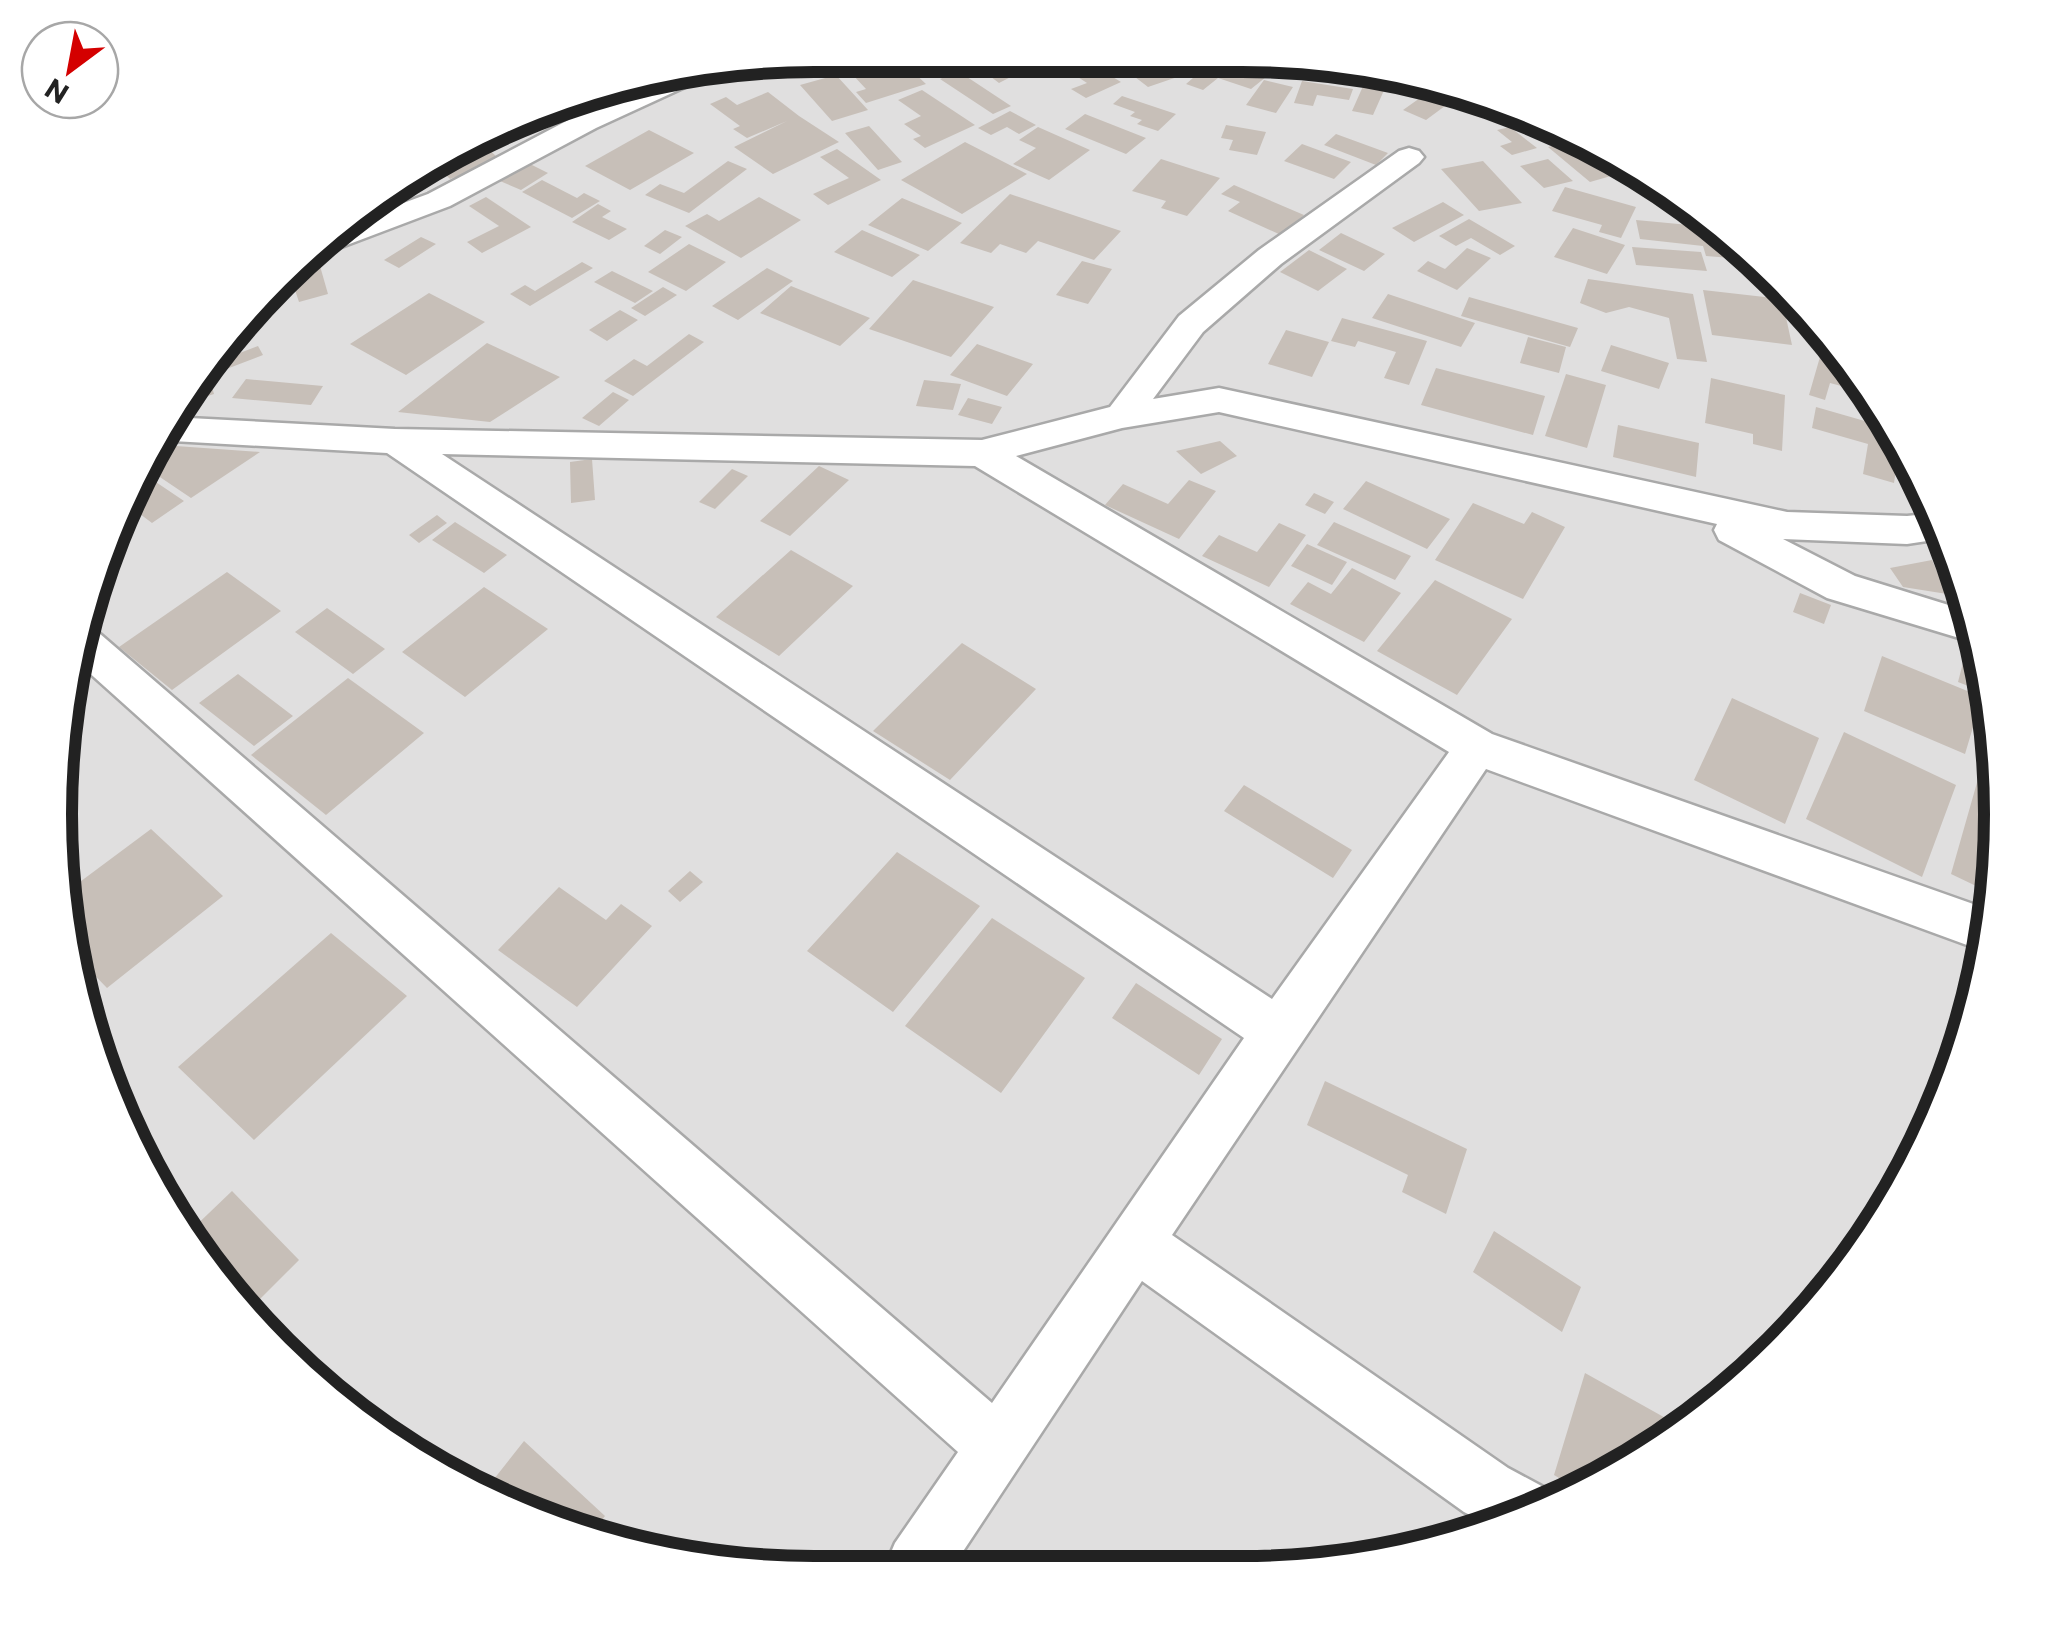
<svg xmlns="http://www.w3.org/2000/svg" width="2057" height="1629" font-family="Commissioner,sans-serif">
	<rect width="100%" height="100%" fill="#f2efe9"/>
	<!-- residential -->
	<path fill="#e0dfdf" d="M 815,55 L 1292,57 L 1487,96 L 1623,157 L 1743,243 L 1901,435 L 1962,571 L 1996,716 L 2000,865 L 1976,1012 L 1923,1151 L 1845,1277 L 1743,1386 L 1622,1473 L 1440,1548 L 1293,1572 L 667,1560 L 523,1516 L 353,1417 L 243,1315 L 156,1194 L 81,1011 L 55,814 L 81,617 L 157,434 L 278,277 L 435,156 L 618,81 Z"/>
	<!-- building -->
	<path fill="#c7bfb8" d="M 815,55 L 857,55 L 857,56 L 790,75 L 779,64 Z
		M 879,55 L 895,55 L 926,84 L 866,103 L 856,92 L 866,89 L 852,74 L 878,66 L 869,58 Z
		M 962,55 L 1039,56 L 1044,60 L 999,83 Z
		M 1046,56 L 1078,56 L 1121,82 L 1086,98 L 1071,89 L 1087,83 Z
		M 1148,56 L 1166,56 L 1189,73 L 1148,87 L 1135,77 L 1163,67 Z
		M 1215,59 L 1266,77 L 1251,89 L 1218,78 L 1203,90 L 1186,84 Z
		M 958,71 L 1011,106 L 993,114 L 940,79 Z
		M 836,75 L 868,110 L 832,121 L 800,85 Z
		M 1264,80 L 1293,87 L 1276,113 L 1246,105 Z
		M 1302,81 L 1353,89 L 1349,100 L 1317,95 L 1313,106 L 1294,103 Z
		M 614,82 L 621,87 L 584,103 L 577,98 Z
		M 1364,84 L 1385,88 L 1373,115 L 1352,111 Z
		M 922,90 L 975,125 L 925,148 L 913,139 L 921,136 L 904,124 L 921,116 L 898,100 Z
		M 768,92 L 799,116 L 839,142 L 773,174 L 734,147 L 787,121 L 747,138 L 733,129 L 740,126 L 710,104 L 726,97 L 737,105 Z
		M 1427,93 L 1449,103 L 1426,120 L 1403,110 Z
		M 1122,96 L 1176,114 L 1158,131 L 1137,124 L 1142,120 L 1130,116 L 1135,112 L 1113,104 Z
		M 1010,111 L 1036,125 L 1019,134 L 1007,127 L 991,135 L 978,128 Z
		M 1085,114 L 1146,138 L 1126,154 L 1065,129 Z
		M 1226,125 L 1266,132 L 1257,155 L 1229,150 L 1233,140 L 1221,138 Z
		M 869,126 L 902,162 L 878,170 L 845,133 Z
		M 1038,127 L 1090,150 L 1049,180 L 1013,164 L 1036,148 L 1019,140 Z
		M 1510,127 L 1537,148 L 1512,155 L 1500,146 L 1512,142 L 1497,130 Z
		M 649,130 L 694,153 L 630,190 L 585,166 Z
		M 1336,134 L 1388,153 L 1376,165 L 1324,145 Z
		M 478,139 L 500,160 L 450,179 L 431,160 Z
		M 1575,140 L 1618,174 L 1590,182 L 1548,147 Z
		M 965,142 L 1027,174 L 962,214 L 901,180 Z
		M 1302,144 L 1351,162 L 1334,179 L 1284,161 Z
		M 837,149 L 881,180 L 828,205 L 813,194 L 849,178 L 820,157 Z
		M 1161,159 L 1220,178 L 1187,216 L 1161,208 L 1166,201 L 1132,191 Z
		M 1548,159 L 1573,181 L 1544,188 L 1520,166 Z
		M 728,161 L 747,169 L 689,213 L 645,195 L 660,184 L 684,193 Z
		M 1483,161 L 1522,203 L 1479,211 L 1441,169 Z
		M 528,163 L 548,173 L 521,190 L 500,181 Z
		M 542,180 L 577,198 L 584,193 L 600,201 L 572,218 L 522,192 Z
		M 1234,185 L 1304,215 L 1281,235 L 1228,211 L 1240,202 L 1221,194 Z
		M 1565,187 L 1636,207 L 1621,238 L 1599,232 L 1602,225 L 1552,211 Z
		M 402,191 L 409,199 L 355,219 L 378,200 Z
		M 1010,194 L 1121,231 L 1094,260 L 1038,241 L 1026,253 L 1000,244 L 991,253 L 960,243 Z
		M 486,197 L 531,227 L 482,253 L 467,242 L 499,226 L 469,206 Z
		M 759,197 L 801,220 L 741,258 L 685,226 L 707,214 L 719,221 Z
		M 902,198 L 962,223 L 928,251 L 868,225 Z
		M 1443,202 L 1464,215 L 1414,242 L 1392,228 Z
		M 598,204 L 611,211 L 602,217 L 627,229 L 609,240 L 572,222 Z
		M 1469,219 L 1515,246 L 1500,255 L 1471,238 L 1456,246 L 1439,236 Z
		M 1636,220 L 1721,228 L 1731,258 L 1706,256 L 1703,246 L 1640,239 Z
		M 1573,228 L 1625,245 L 1607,274 L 1554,257 Z
		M 665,230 L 682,237 L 660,254 L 644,246 Z
		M 862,230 L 920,255 L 892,277 L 834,252 Z
		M 1341,233 L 1385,254 L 1364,271 L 1319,250 Z
		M 421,237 L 436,244 L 399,268 L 384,260 Z
		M 689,244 L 726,262 L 686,291 L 648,272 Z
		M 1632,247 L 1701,252 L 1707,271 L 1636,265 Z
		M 1467,248 L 1491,258 L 1457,290 L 1417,271 L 1428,261 L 1445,269 Z
		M 1309,250 L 1347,269 L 1318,291 L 1280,272 Z
		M 1082,261 L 1112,269 L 1088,304 L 1056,295 Z
		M 582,262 L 593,268 L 530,306 L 510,294 L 525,285 L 535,291 Z
		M 320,266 L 328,294 L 299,302 L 295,290 L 261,299 L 278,277 Z
		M 767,268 L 793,281 L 738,320 L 712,306 Z
		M 612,271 L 653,291 L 635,303 L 594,282 Z
		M 1588,279 L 1693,294 L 1707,362 L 1677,359 L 1669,318 L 1629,307 L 1606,313 L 1580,303 Z
		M 913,280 L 994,307 L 951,357 L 869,329 Z
		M 791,286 L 870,318 L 840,346 L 760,313 Z
		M 663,287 L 677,295 L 645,316 L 631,308 Z
		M 1703,290 L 1782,299 L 1792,345 L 1712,335 Z
		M 429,293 L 485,322 L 406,375 L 350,344 Z
		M 1388,294 L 1475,323 L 1461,347 L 1372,318 Z
		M 1469,297 L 1578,328 L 1570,347 L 1461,316 Z
		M 620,310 L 638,320 L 607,341 L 589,330 Z
		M 1342,318 L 1427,341 L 1409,385 L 1384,378 L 1396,352 L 1358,341 L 1355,347 L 1331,341 Z
		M 1286,330 L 1329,342 L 1312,377 L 1268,364 Z
		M 689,334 L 704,342 L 633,396 L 604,381 L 634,359 L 647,366 Z
		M 1528,337 L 1566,347 L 1559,373 L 1520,363 Z
		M 487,343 L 560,377 L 490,422 L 398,412 Z
		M 1824,343 L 1849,372 L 1845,387 L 1830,383 L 1825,400 L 1809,395 Z
		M 977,344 L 1033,364 L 1007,396 L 950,375 Z
		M 1611,345 L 1669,363 L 1659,389 L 1601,371 Z
		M 258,346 L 263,355 L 216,373 L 211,364 Z
		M 1436,368 L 1545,396 L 1533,435 L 1421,405 Z
		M 207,369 L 214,394 L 188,402 L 187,396 Z
		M 1566,374 L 1606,385 L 1587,448 L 1545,436 Z
		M 1711,378 L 1785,395 L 1782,451 L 1753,444 L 1753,434 L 1705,423 Z
		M 246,379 L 323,386 L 311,405 L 232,398 Z
		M 924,380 L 961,384 L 953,410 L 916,406 Z
		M 613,392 L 629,400 L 599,426 L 582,418 Z
		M 968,398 L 1002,407 L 992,424 L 958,415 Z
		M 1816,407 L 1896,430 L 1901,436 L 1894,483 L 1863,474 L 1868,444 L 1812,428 Z
		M 1618,425 L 1699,443 L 1696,477 L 1613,457 Z
		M 1220,441 L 1237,456 L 1201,474 L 1176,451 Z
		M 176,446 L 260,452 L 191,498 L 145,467 Z
		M 592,459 L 595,500 L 571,503 L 570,462 Z
		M 819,466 L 849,480 L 790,536 L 760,521 Z
		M 732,469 L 748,476 L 715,509 L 699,502 Z
		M 141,472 L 184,501 L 152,523 L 128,505 Z
		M 1189,480 L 1216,491 L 1179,539 L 1105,505 L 1123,484 L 1168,504 Z
		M 1366,481 L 1450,519 L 1427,549 L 1343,509 Z
		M 1314,493 L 1334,502 L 1325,514 L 1305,505 Z
		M 1473,503 L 1524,524 L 1532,512 L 1565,527 L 1523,599 L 1435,560 Z
		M 437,515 L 447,523 L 419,543 L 409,535 Z
		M 455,522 L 507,555 L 484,573 L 432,540 Z
		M 1334,522 L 1411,556 L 1395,580 L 1317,545 Z
		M 1279,523 L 1306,535 L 1269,587 L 1202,556 L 1219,535 L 1257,552 Z
		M 1307,544 L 1347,562 L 1332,585 L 1291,566 Z
		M 791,550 L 853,586 L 779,656 L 716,617 Z
		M 1932,560 L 1947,594 L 1903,587 L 1890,568 Z
		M 1352,568 L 1401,593 L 1364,642 L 1290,604 L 1308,582 L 1331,594 Z
		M 227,572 L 281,611 L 172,690 L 119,647 Z
		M 1435,580 L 1512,619 L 1457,695 L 1377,651 Z
		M 484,587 L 548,629 L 465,697 L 402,652 Z
		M 1800,593 L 1831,605 L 1824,624 L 1793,612 Z
		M 327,608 L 385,649 L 353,674 L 295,632 Z
		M 962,643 L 1036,689 L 950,780 L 873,731 Z
		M 1966,651 L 1982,657 L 1991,695 L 1958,682 Z
		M 1882,656 L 1982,697 L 1965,754 L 1864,711 Z
		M 238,674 L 293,716 L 254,746 L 199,703 Z
		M 348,678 L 424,733 L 326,815 L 251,755 Z
		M 1732,698 L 1819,738 L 1785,824 L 1694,780 Z
		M 1844,732 L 1956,785 L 1922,877 L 1806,819 Z
		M 1987,733 L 1996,737 L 1997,768 L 1981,762 Z
		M 1980,772 L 1998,779 L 2000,865 L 1995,895 L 1951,874 Z
		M 1244,785 L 1352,850 L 1333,878 L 1224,811 Z
		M 151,829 L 223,896 L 107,988 L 73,953 L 65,893 Z
		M 897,852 L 980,906 L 893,1012 L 807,951 Z
		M 690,871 L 703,882 L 680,902 L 668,891 Z
		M 559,887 L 606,920 L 621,904 L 652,926 L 577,1007 L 498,950 Z
		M 992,918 L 1085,978 L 1001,1093 L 905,1026 Z
		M 331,933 L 407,996 L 254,1140 L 178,1067 Z
		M 1136,983 L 1222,1039 L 1199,1075 L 1112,1018 Z
		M 1325,1081 L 1467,1149 L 1446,1214 L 1402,1192 L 1408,1175 L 1307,1125 Z
		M 232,1191 L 299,1260 L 244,1315 L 186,1235 Z
		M 1494,1231 L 1581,1287 L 1562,1332 L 1473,1272 Z
		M 1585,1373 L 1678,1425 L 1676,1434 L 1622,1473 L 1579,1490 L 1554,1475 Z
		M 524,1441 L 605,1516 L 590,1536 L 523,1516 L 483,1493 Z"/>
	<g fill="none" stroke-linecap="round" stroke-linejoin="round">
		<defs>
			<path id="street" d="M 712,69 L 709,76 L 596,128 L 450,206 L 331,251 L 311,251 L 349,223 L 428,194 L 576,116 L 667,74 Z
				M 1409,148 L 1419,151 L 1424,157 L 1419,163 L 1281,264 L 1203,332 L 1153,399 L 1219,388 L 1787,512 L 1907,516 L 1936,513 L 1947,538 L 1907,544 L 1783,539 L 1855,576 L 1971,612 L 1979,644 L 1827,598 L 1719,540 L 1714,530 L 1717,524 L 1219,412 L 1122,428 L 1016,456 L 1492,734 L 1993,911 L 1986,952 L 1486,769 L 1172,1235 L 1508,1468 L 1549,1490 L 1553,1501 L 1492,1526 L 1464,1512 L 1142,1281 L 954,1565 L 886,1564 L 895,1543 L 958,1452 L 75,660 L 80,623 L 92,627 L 992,1403 L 1244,1038 L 387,453 L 155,440 L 170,417 L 395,429 L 982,440 L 1110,407 L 1179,316 L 1259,250 L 1399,151 ZM 442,454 L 975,466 L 1449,752 L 1272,999 Z"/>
		</defs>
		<!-- street casing -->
		<use href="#street" stroke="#a9a9a9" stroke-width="5"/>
		<!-- street -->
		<use href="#street" fill="#fff" fill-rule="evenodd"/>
	</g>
	<!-- crop -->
	<path d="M0 0H2057V1629H0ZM814 72H1242A742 742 0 0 1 1984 814V814A742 742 0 0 1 1242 1556H814A742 742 0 0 1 72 814V814A742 742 0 0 1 814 72Z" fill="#fff" fill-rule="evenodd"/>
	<path fill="none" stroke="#222" stroke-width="12" d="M814 72H1242A742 742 0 0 1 1984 814V814A742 742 0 0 1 1242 1556H814A742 742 0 0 1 72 814V814A742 742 0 0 1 814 72Z"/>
	<!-- north arrow -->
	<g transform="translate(70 70) rotate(212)"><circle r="48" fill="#ffffff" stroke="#a7a7a7" stroke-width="2.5"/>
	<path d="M0-8L18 38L0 25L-18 38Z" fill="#d40000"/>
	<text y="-15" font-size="28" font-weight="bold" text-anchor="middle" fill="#222222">N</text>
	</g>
</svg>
